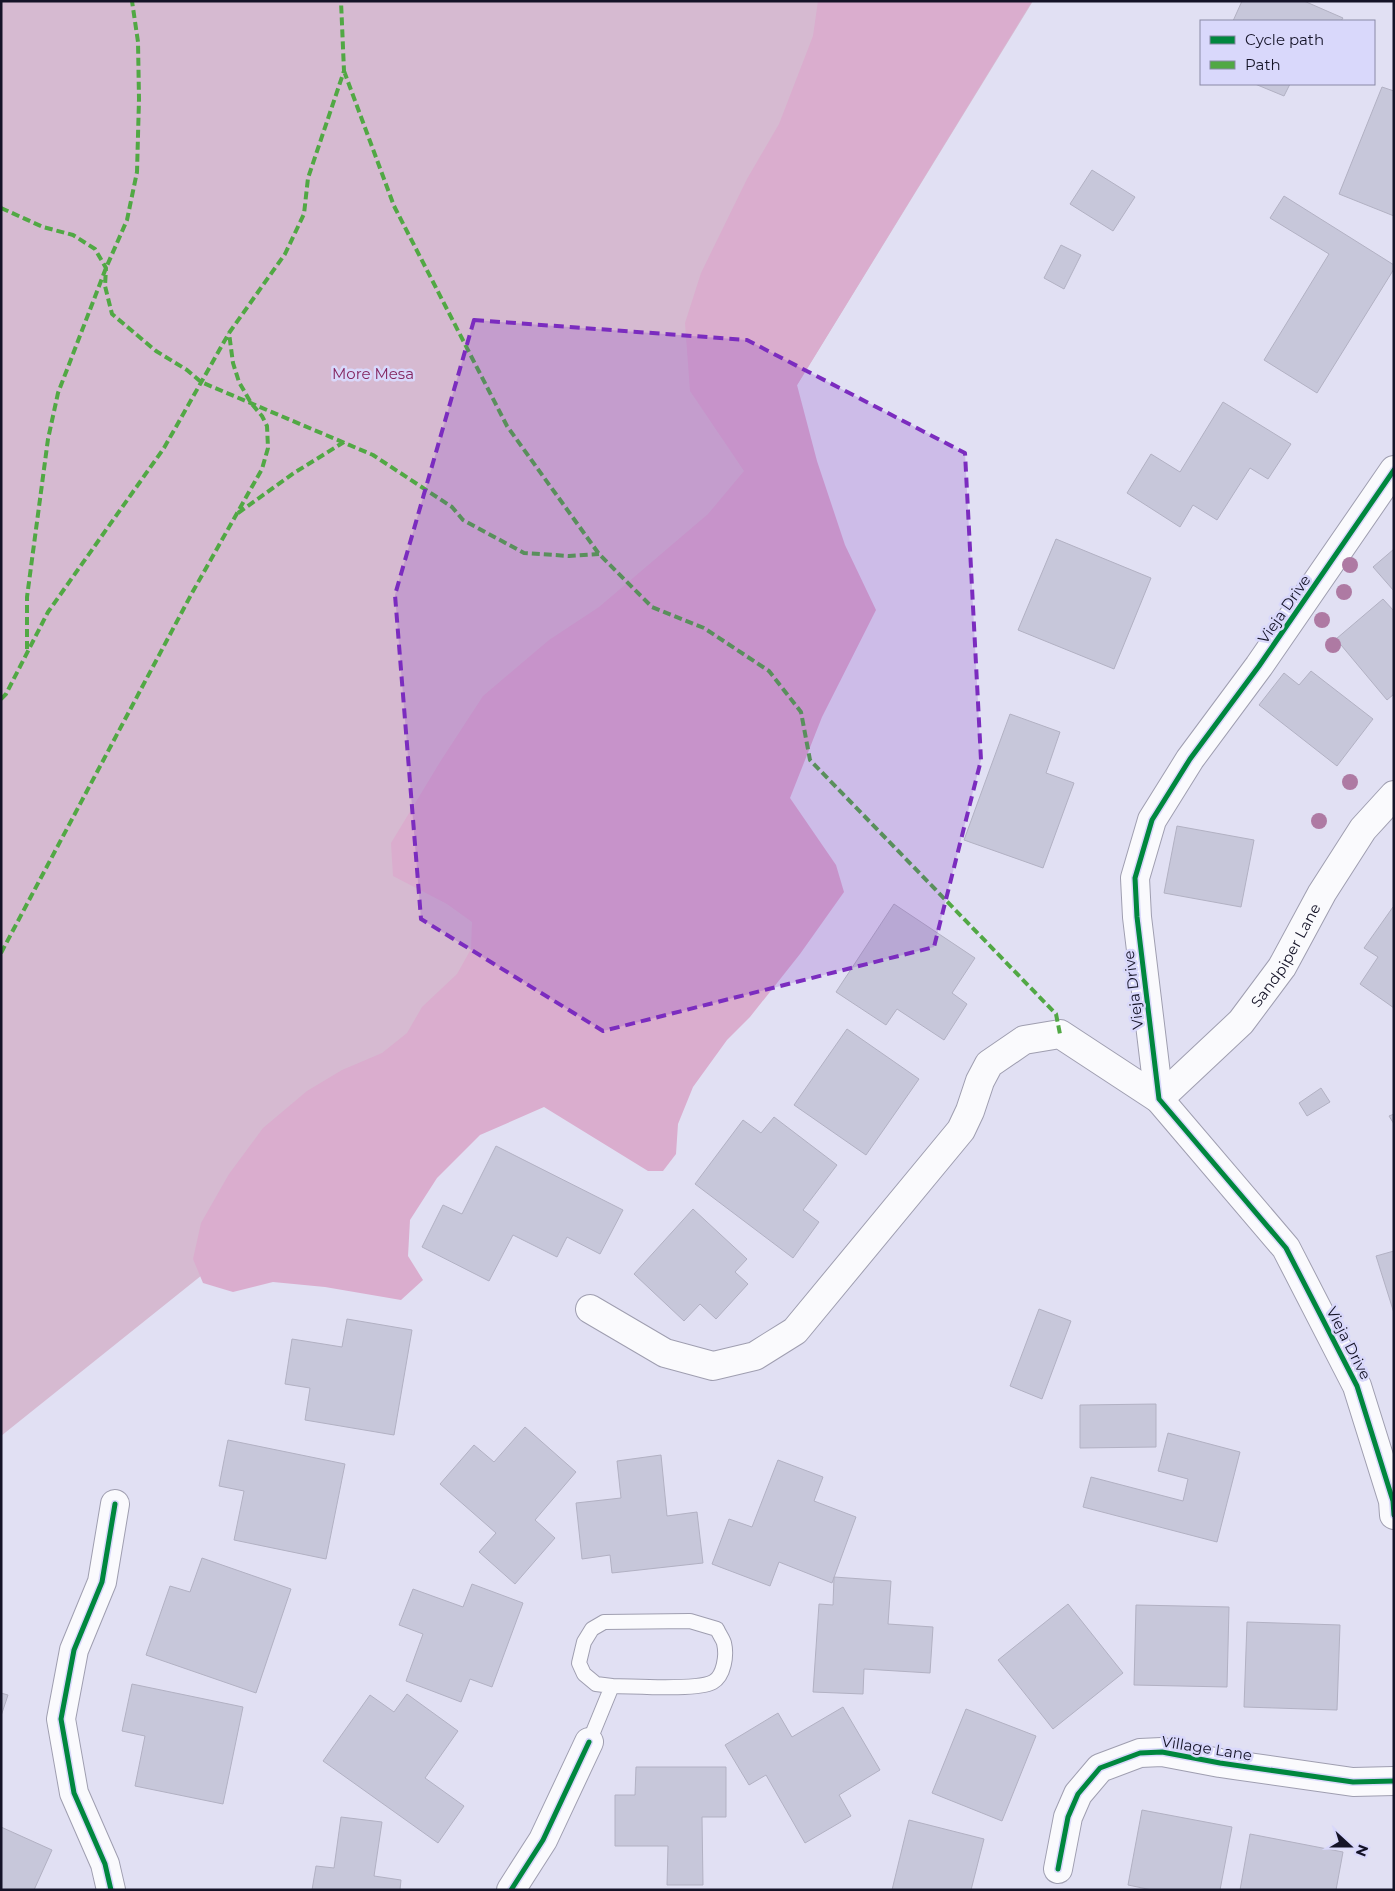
<svg xmlns="http://www.w3.org/2000/svg" width="1395" height="1891" font-family="Montserrat,sans-serif">
	<rect width="100%" height="100%" fill="#e1e0f3"/>
	<!-- green -->
	<path fill="#d6bad1" d="M 1,1 L 1033,1 L 713,522 L 473,1058 L 1,1436 Z"/>
	<!-- forest -->
	<path fill="#daadce" d="M 818,1 L 1032,1 L 797,385 L 817,461 L 845,545 L 876,610 L 822,717 L 790,798 L 836,865 L 844,892 L 800,954 L 750,1017 L 727,1040 L 693,1087 L 678,1124 L 676,1154 L 663,1171 L 648,1171 L 544,1107 L 480,1135 L 437,1178 L 410,1220 L 408,1256 L 423,1280 L 401,1300 L 325,1287 L 273,1282 L 233,1292 L 203,1283 L 193,1259 L 201,1223 L 229,1174 L 263,1128 L 307,1091 L 342,1070 L 382,1053 L 407,1033 L 422,1007 L 457,974 L 471,949 L 472,922 L 447,904 L 393,876 L 391,843 L 440,762 L 483,696 L 549,640 L 599,607 L 708,514 L 744,471 L 690,391 L 685,323 L 701,273 L 747,179 L 779,124 L 813,36 Z"/>
	<!-- building -->
	<path fill="#c7c7da" stroke="#b2b1c3" d="M 1242,1 L 1304,1 L 1343,18 L 1341,21 L 1233,21 Z
		M 1255,84 L 1290,84 L 1284,96 Z
		M 1382,87 L 1394,91 L 1394,216 L 1339,194 Z
		M 1092,170 L 1135,197 L 1113,231 L 1070,204 Z
		M 1284,196 L 1394,265 L 1394,269 L 1317,393 L 1264,360 L 1329,254 L 1270,218 Z
		M 1061,245 L 1081,255 L 1064,289 L 1044,278 Z
		M 1223,402 L 1291,444 L 1268,479 L 1250,468 L 1217,520 L 1193,505 L 1180,527 L 1127,493 L 1151,454 L 1180,472 Z
		M 1056,539 L 1151,578 L 1114,669 L 1018,630 Z
		M 1394,549 L 1394,591 L 1373,567 Z
		M 1383,599 L 1394,611 L 1394,694 L 1387,700 L 1336,639 Z
		M 1311,671 L 1373,719 L 1337,766 L 1259,705 L 1284,673 L 1299,685 Z
		M 1010,714 L 1060,732 L 1046,773 L 1074,783 L 1043,868 L 964,840 Z
		M 1177,826 L 1254,840 L 1241,907 L 1164,893 Z
		M 894,904 L 975,958 L 952,993 L 967,1004 L 944,1040 L 897,1009 L 886,1025 L 836,992 Z
		M 1393,907 L 1394,908 L 1394,1008 L 1360,984 L 1378,957 L 1364,948 Z
		M 847,1029 L 919,1079 L 866,1155 L 794,1105 Z
		M 1321,1088 L 1330,1102 L 1307,1116 L 1299,1103 Z
		M 1394,1114 L 1394,1124 L 1389,1116 Z
		M 774,1117 L 837,1165 L 803,1210 L 819,1222 L 793,1258 L 695,1184 L 743,1120 L 761,1133 Z
		M 496,1146 L 623,1210 L 600,1254 L 567,1237 L 557,1257 L 513,1235 L 489,1281 L 422,1247 L 443,1205 L 462,1214 Z
		M 693,1209 L 747,1259 L 735,1272 L 748,1284 L 716,1319 L 700,1304 L 684,1321 L 634,1274 Z
		M 1394,1251 L 1394,1313 L 1376,1256 Z
		M 1039,1309 L 1071,1321 L 1042,1399 L 1010,1386 Z
		M 347,1319 L 412,1330 L 394,1435 L 305,1420 L 310,1388 L 285,1384 L 292,1339 L 342,1347 Z
		M 1156,1404 L 1156,1447 L 1080,1448 L 1080,1405 Z
		M 525,1427 L 576,1472 L 535,1520 L 555,1538 L 515,1584 L 479,1552 L 496,1533 L 440,1484 L 474,1445 L 494,1462 Z
		M 1168,1433 L 1240,1452 L 1217,1542 L 1083,1507 L 1091,1477 L 1183,1501 L 1188,1479 L 1158,1471 Z
		M 228,1440 L 345,1464 L 326,1559 L 234,1540 L 244,1491 L 219,1486 Z
		M 661,1455 L 667,1516 L 697,1512 L 703,1563 L 612,1573 L 610,1555 L 582,1559 L 576,1503 L 621,1498 L 617,1461 Z
		M 778,1460 L 823,1477 L 814,1501 L 856,1517 L 832,1583 L 779,1562 L 770,1586 L 712,1564 L 729,1519 L 752,1527 Z
		M 202,1558 L 291,1589 L 256,1693 L 146,1655 L 170,1586 L 190,1592 Z
		M 834,1577 L 891,1581 L 888,1624 L 933,1627 L 930,1673 L 864,1669 L 863,1694 L 813,1692 L 819,1604 L 833,1605 Z
		M 472,1584 L 523,1603 L 492,1687 L 470,1679 L 461,1702 L 406,1681 L 423,1634 L 399,1625 L 413,1589 L 463,1607 Z
		M 1068,1604 L 1123,1673 L 1053,1729 L 998,1660 Z
		M 1136,1605 L 1229,1607 L 1227,1687 L 1134,1685 Z
		M 1247,1622 L 1340,1625 L 1337,1710 L 1244,1707 Z
		M 132,1684 L 243,1707 L 223,1804 L 135,1786 L 145,1736 L 122,1731 Z
		M 1,1693 L 8,1695 L 1,1716 Z
		M 407,1694 L 458,1731 L 425,1778 L 464,1806 L 438,1843 L 323,1761 L 370,1695 L 394,1712 Z
		M 843,1707 L 880,1770 L 839,1795 L 851,1816 L 805,1843 L 766,1775 L 749,1785 L 725,1745 L 778,1713 L 792,1737 Z
		M 966,1709 L 1036,1736 L 1002,1821 L 932,1793 Z
		M 636,1767 L 726,1767 L 726,1817 L 702,1817 L 703,1885 L 667,1885 L 668,1846 L 615,1846 L 615,1795 L 635,1795 Z
		M 1142,1810 L 1232,1827 L 1220,1890 L 1152,1890 L 1128,1885 Z
		M 341,1817 L 382,1822 L 374,1876 L 401,1880 L 400,1890 L 312,1890 L 316,1866 L 334,1868 Z
		M 909,1820 L 984,1839 L 971,1890 L 892,1890 Z
		M 1,1827 L 52,1850 L 34,1890 L 1,1890 Z
		M 1250,1834 L 1343,1852 L 1336,1890 L 1240,1890 Z"/>
	<g fill="none" stroke-linecap="round" stroke-linejoin="round">
		<defs>
			<path id="service" d="M 589,1742 L 612,1686 L 596,1684 L 584,1674 L 579,1663 L 584,1642 L 592,1629 L 604,1622 L 690,1621 L 717,1629 C 719,1634 723,1639 724,1643 C 727,1655 724,1676 713,1682 C 697,1691 633,1686 612,1686"/>
			<g id="minor">
				<path d="M 1394,470 L 1259,666 L 1190,759 L 1152,820 L 1135,878 L 1137,917 L 1159,1099 L 1286,1248 L 1357,1386 L 1393,1501 L 1394,1515"/>
				<path id="s1" d="M 590,1309 L 665,1353 L 713,1366 L 755,1356 L 795,1331 L 961,1130 L 970,1111 L 980,1081 L 989,1064 L 1024,1040 L 1060,1034 L 1159,1099 L 1241,1022 L 1282,967 L 1322,893 L 1363,829 L 1394,795"/>
				<path d="M 1058,1869 L 1068,1817 L 1078,1794 L 1100,1768 L 1140,1753 L 1162,1752 L 1220,1763 L 1353,1782 L 1394,1781"/>
				<path d="M 111,1890 L 105,1864 L 74,1793 L 61,1719 L 74,1650 L 102,1582 L 115,1504"/>
				<path d="M 511,1890 L 543,1840 L 589,1742"/>
			</g>
		</defs>
		<!-- service casing -->
		<use href="#service" stroke="#9f9eb0" stroke-width="16"/>
		<!-- minor casing -->
		<use href="#minor" stroke="#9f9eb0" stroke-width="30"/>
		<!-- service -->
		<use href="#service" stroke="#fafafd" stroke-width="14"/>
		<!-- minor -->
		<use href="#minor" stroke="#fafafd" stroke-width="28"/>
		<!-- quiet -->
		<path stroke="#51a844" stroke-width="4" stroke-dasharray="8 4" stroke-linecap="butt" d="M 344,71 L 394,206 L 507,426 L 599,554 L 652,607 L 704,628 L 769,671 L 801,712 L 810,760 L 1056,1014 L 1060,1034
			M 1,208 L 43,227 L 73,235 L 95,249 L 106,268 L 105,286 L 112,314 L 156,351 L 187,370 L 201,382 L 373,455 L 452,507 L 463,520 L 524,553 L 569,556 L 599,554
			M 238,513 L 294,473 L 344,442
			M 27,649 L 27,597 L 48,439 L 58,393 L 106,268 L 127,220 L 137,172 L 139,99 L 138,42 L 132,1
			M 1,699 L 6,694 L 48,612 L 164,448 L 229,333 L 285,254 L 304,214 L 308,178 L 344,71 L 341,1
			M 1,953 L 192,593 L 262,469 L 268,448 L 267,426 L 262,416 L 251,403 L 239,382 L 233,363 L 229,333"/>
		<defs>
			<path id="cycleway" d="M 1394,470 L 1259,666 L 1190,759 L 1152,820 L 1135,878 L 1137,917 L 1159,1099 L 1286,1248 L 1357,1386 L 1393,1501 L 1394,1515
				M 1058,1869 L 1068,1817 L 1078,1794 L 1100,1768 L 1140,1753 L 1162,1752 L 1220,1763 L 1353,1782 L 1394,1781
				M 111,1890 L 105,1864 L 74,1793 L 61,1719 L 74,1650 L 102,1582 L 115,1504
				M 511,1890 L 543,1840 L 589,1742"/>
		</defs>
		<!-- cycleway casing -->
		<use href="#cycleway" stroke="#d9d8fb" stroke-width="8"/>
		<!-- cycleway -->
		<use href="#cycleway" stroke="#00873e" stroke-width="5"/>
	</g>
	<!-- trees -->
	<g fill="#ae7aa3">
		<circle cx="1350" cy="565" r="8"/>
		<circle cx="1344" cy="592" r="8"/>
		<circle cx="1322" cy="620" r="8"/>
		<circle cx="1333" cy="645" r="8"/>
		<circle cx="1350" cy="782" r="8"/>
		<circle cx="1319" cy="821" r="8"/>
	</g>
	<!-- marked area -->
	<path fill="#7b2cbf" fill-opacity="0.2" stroke="#7b2cbf" stroke-width="4" stroke-dasharray="10 6" stroke-linejoin="round" d="M 474,320 L 747,340 L 965,453 L 981,760 L 934,947 L 603,1031 L 421,919 L 395,595 Z"/>
	<g text-anchor="middle" dominant-baseline="central" stroke-width="5" stroke-linejoin="round" paint-order="stroke">
		<!-- park labels -->
		<g font-size="15" fill="#842661" stroke="#d9d8fb">
			<text x="373" y="373">More Mesa</text>
		</g>
		<!-- street labels -->
		<g font-size="15" fill="#141327" stroke="#d9d8fb">
			<text transform="translate(1284 609) rotate(-55)">Vieja Drive</text>
			<text stroke="none"><textPath href="#s1" startOffset="950">Sandpiper Lane</textPath></text>
			<text transform="translate(1133 990) rotate(-97)">Vieja Drive</text>
			<text transform="translate(1349 1343) rotate(63)">Vieja Drive</text>
			<text transform="translate(1207 1748) rotate(9)">Village Lane</text>
		</g>
	</g>
	<!-- border -->
	<rect width="1395" height="1891" fill="none" stroke="#141327" stroke-width="5"/>
	<!-- legend -->
	<rect x="1200" y="20" width="175" height="65" fill="#d9d8fb" stroke="#8a89a6"/>
	<rect x="1210" y="36" width="25" height="8" fill="#00873e" stroke="#8a89a6"/>
	<text x="1245" y="45" font-size="15" fill="#141327">Cycle path</text>
	<rect x="1210" y="61" width="25" height="8" fill="#51a844" stroke="#8a89a6"/>
	<text x="1245" y="70" font-size="15" fill="#141327">Path</text>
	<!-- north arrow -->
	<g transform="translate(1350 1846) rotate(111)" stroke="#d9d8fb" stroke-width="4" paint-order="stroke">
	<path d="M0-4L9 19L0 12L-9 19Z" fill="#141327"/>
	<text y="-8" font-size="14" font-weight="bold" text-anchor="middle" fill="#141327">N</text>
	</g>
</svg>
